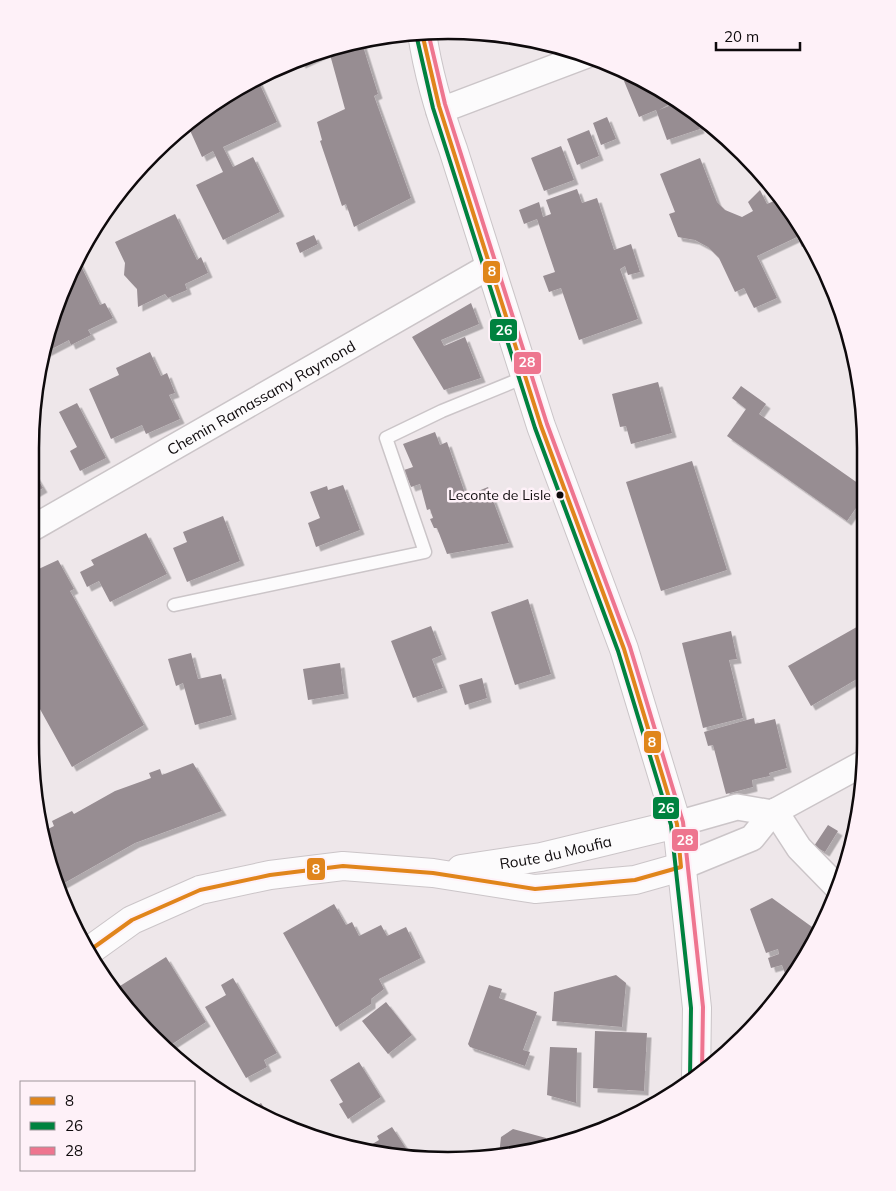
<svg xmlns="http://www.w3.org/2000/svg" width="896" height="1191" font-family="Mulish,sans-serif">
	<defs>
		<filter id="shadow"><feDropShadow dx="4.5" dy="4.5" stdDeviation="0" flood-color="#0004"/></filter>
	</defs>
	<rect width="100%" height="100%" fill="#eee7ea"/>
	<!-- building -->
	<path fill="#978d92" filter="url(#shadow)" d="M 361,40 L 378,94 L 374,96 L 411,198 L 354,227 L 346,204 L 342,206 L 320,141 L 322,140 L 317,122 L 345,109 L 329,51 L 301,64 L 299,58 Z
		M 635,76 L 663,91 L 668,105 L 659,110 L 681,101 L 693,111 L 700,129 L 667,140 L 656,110 L 639,117 L 624,81 Z
		M 257,78 L 277,122 L 223,147 L 233,167 L 253,157 L 280,212 L 223,240 L 196,185 L 223,172 L 213,151 L 202,157 L 188,126 L 216,101 Z
		M 607,117 L 616,139 L 601,145 L 593,123 Z
		M 589,130 L 599,156 L 577,165 L 567,139 Z
		M 561,146 L 574,180 L 544,191 L 531,158 Z
		M 700,158 L 717,202 L 725,210 L 742,217 L 753,211 L 748,202 L 760,190 L 767,204 L 781,198 L 795,216 L 809,244 L 802,247 L 797,237 L 757,256 L 777,298 L 754,308 L 744,288 L 735,292 L 719,258 L 708,247 L 695,240 L 678,237 L 669,214 L 675,212 L 660,174 Z
		M 577,189 L 582,203 L 597,198 L 614,250 L 631,244 L 640,272 L 628,275 L 625,266 L 620,269 L 638,319 L 579,340 L 561,288 L 549,292 L 543,276 L 555,272 L 537,219 L 524,224 L 519,210 L 539,202 L 543,217 L 551,214 L 546,200 Z
		M 175,214 L 197,260 L 201,257 L 208,273 L 185,284 L 187,290 L 168,298 L 165,294 L 138,307 L 137,289 L 124,275 L 125,263 L 115,242 Z
		M 314,235 L 318,244 L 300,253 L 296,243 Z
		M 78,260 L 100,305 L 105,303 L 113,318 L 88,330 L 91,335 L 71,345 L 69,340 L 42,354 L 44,340 L 73,263 Z
		M 471,303 L 479,324 L 441,340 L 444,346 L 465,337 L 481,378 L 444,390 L 412,337 Z
		M 150,352 L 161,376 L 167,373 L 175,393 L 169,395 L 180,419 L 146,434 L 142,425 L 111,439 L 89,389 L 119,375 L 116,368 Z
		M 658,382 L 672,433 L 631,444 L 626,426 L 620,427 L 612,394 Z
		M 741,386 L 766,404 L 759,414 L 862,486 L 862,513 L 856,508 L 847,521 L 727,436 L 746,409 L 732,398 Z
		M 77,403 L 106,458 L 80,471 L 70,451 L 77,447 L 59,412 Z
		M 435,432 L 440,445 L 447,442 L 466,496 L 488,487 L 509,543 L 447,554 L 437,528 L 434,528 L 430,519 L 433,518 L 430,509 L 427,510 L 420,484 L 411,487 L 404,470 L 413,467 L 403,444 Z
		M 692,461 L 727,570 L 661,591 L 626,482 Z
		M 31,468 L 43,488 L 31,495 Z
		M 343,485 L 360,530 L 316,547 L 308,523 L 320,518 L 310,492 L 327,486 L 328,490 Z
		M 223,516 L 240,561 L 187,582 L 173,548 L 187,542 L 183,532 Z
		M 146,533 L 167,574 L 110,602 L 99,581 L 87,587 L 80,572 L 94,565 L 91,560 Z
		M 58,560 L 74,589 L 70,591 L 144,725 L 72,767 L 30,691 L 30,573 Z
		M 528,599 L 551,674 L 515,685 L 491,612 Z
		M 862,624 L 862,676 L 811,706 L 788,666 Z
		M 431,626 L 442,655 L 432,659 L 443,688 L 413,698 L 391,641 Z
		M 731,631 L 737,659 L 729,660 L 743,718 L 703,728 L 682,643 Z
		M 191,653 L 198,679 L 221,674 L 232,715 L 195,725 L 183,683 L 176,686 L 168,659 Z
		M 340,663 L 344,694 L 308,700 L 303,669 Z
		M 482,678 L 487,698 L 465,705 L 459,685 Z
		M 754,718 L 755,724 L 775,719 L 787,768 L 769,773 L 770,776 L 752,780 L 753,787 L 726,794 L 713,745 L 708,746 L 704,732 Z
		M 193,763 L 222,811 L 135,843 L 59,886 L 44,851 L 42,832 L 54,826 L 52,821 L 72,811 L 74,814 L 115,791 L 151,778 L 149,773 L 160,769 L 162,775 Z
		M 828,825 L 838,831 L 825,852 L 814,846 Z
		M 772,898 L 819,932 L 810,952 L 791,977 L 787,979 L 782,965 L 771,968 L 768,958 L 779,954 L 778,949 L 766,953 L 750,909 Z
		M 334,904 L 346,925 L 352,922 L 359,936 L 381,925 L 387,936 L 406,927 L 421,958 L 379,979 L 384,989 L 371,999 L 371,1004 L 336,1027 L 283,933 Z
		M 166,957 L 206,1022 L 166,1048 L 120,986 Z
		M 616,975 L 626,983 L 622,1027 L 552,1021 L 554,992 Z
		M 233,978 L 277,1053 L 264,1060 L 267,1067 L 246,1078 L 205,1007 L 226,995 L 221,985 Z
		M 489,985 L 502,989 L 499,998 L 537,1012 L 523,1050 L 530,1052 L 525,1066 L 470,1047 L 468,1044 Z
		M 386,1002 L 412,1035 L 388,1054 L 362,1021 Z
		M 595,1031 L 647,1033 L 644,1091 L 593,1088 Z
		M 550,1047 L 577,1048 L 576,1103 L 547,1095 Z
		M 359,1062 L 381,1097 L 348,1119 L 339,1104 L 343,1102 L 330,1080 Z
		M 261,1103 L 273,1121 L 263,1118 L 251,1109 Z
		M 392,1127 L 411,1156 L 361,1151 L 379,1140 L 377,1136 Z
		M 513,1129 L 546,1138 L 544,1146 L 499,1155 L 501,1137 Z"/>
	<g fill="none" stroke-linecap="round" stroke-linejoin="round">
		<defs>
			<path id="lane" d="M 174,605 L 425,552 L 386,438 L 442,411 L 525,377"/>
			<g id="street">
				<path d="M 439,111 L 587,55"/>
				<path id="s1" d="M 31,529 L 490,266"/>
				<path d="M 775,811 L 799,848 L 839,889"/>
				<path d="M 677,824 L 737,807 L 772,813"/>
				<path d="M 681,867 L 752,838 L 772,813 L 862,764"/>
			</g>
			<g id="secondary">
				<path d="M 422,33 C 428,73 439,111 453,149 L 541,426 L 624,649 L 677,824 L 697,1008 L 696,1078"/>
				<path id="s2" d="M 461,869 L 541,857 L 677,824"/>
				<path d="M 86,953 L 132,920 L 200,890 L 270,875 L 343,866 L 433,873 L 535,889 L 635,880 L 681,867"/>
			</g>
		</defs>
		<!-- lane casing -->
		<use href="#lane" stroke="#cbc5c8" stroke-width="15"/>
		<!-- street casing -->
		<use href="#street" stroke="#cbc5c8" stroke-width="28"/>
		<!-- secondary casing -->
		<use href="#secondary" stroke="#cbc5c8" stroke-width="30"/>
		<!-- lane -->
		<use href="#lane" stroke="#fcfbfc" stroke-width="12"/>
		<!-- street -->
		<use href="#street" stroke="#fcfbfc" stroke-width="25"/>
		<!-- secondary -->
		<use href="#secondary" stroke="#fcfbfc" stroke-width="28"/>
		<defs>
			<path id="bus-1" d="M 86,953 L 132,920 L 200,890 L 270,875 L 343,866 L 433,873 L 535,889 L 635,880 L 681,867 L 677,824 L 624,649 L 541,426 L 439,106 L 422,33"/>
			<path id="bus-2" d="M 416,34 L 433,108 L 535,428 L 618,651 L 671,825 L 691,1008 L 690,1078"/>
			<path id="bus-3" d="M 428,32 L 445,104 L 547,424 L 630,647 L 683,822 L 703,1007 L 702,1072"/>
		</defs>
		<!-- bus-1 casing -->
		<use href="#bus-1" stroke="#fef1f8" stroke-width="8"/>
		<!-- bus-2 casing -->
		<use href="#bus-2" stroke="#fef1f8" stroke-width="8"/>
		<!-- bus-3 casing -->
		<use href="#bus-3" stroke="#fef1f8" stroke-width="8"/>
		<!-- bus-1 -->
		<use href="#bus-1" stroke="#e0851b" stroke-width="4"/>
		<!-- bus-2 -->
		<use href="#bus-2" stroke="#00823f" stroke-width="4"/>
		<!-- bus-3 -->
		<use href="#bus-3" stroke="#ee758f" stroke-width="4"/>
	</g>
	<!-- markers -->
	<circle fill="#0e0a0c" stroke="#fef1f8" stroke-width="2" cx="560" cy="495" r="4.5"/>
	<g text-anchor="middle" dominant-baseline="central" stroke-width="5" stroke-linejoin="round" paint-order="stroke">
		<!-- bus labels -->
		<g font-size="14" fill="#0e0a0c" stroke="#fef1f8" text-anchor="end">
			<text x="551" y="495">Leconte de Lisle</text>
		</g>
		<!-- street labels -->
		<g font-size="15" fill="#0e0a0c" stroke="#fef1f8">
			<text stroke="none"><textPath href="#s1" startOffset="265">Chemin Ramassamy Raymond</textPath></text>
			<text stroke="none"><textPath href="#s2" startOffset="96">Route du Moufia</textPath></text>
		</g>
	</g>
	<!-- crop -->
	<path d="M0 0H896V1191H0ZM448 39H448A409 409 0 0 1 857 448V743A409 409 0 0 1 448 1152H448A409 409 0 0 1 39 743V448A409 409 0 0 1 448 39Z" fill="#fef1f8" fill-rule="evenodd"/>
	<path fill="none" stroke="#0e0a0c" stroke-width="2.5" d="M448 39H448A409 409 0 0 1 857 448V743A409 409 0 0 1 448 1152H448A409 409 0 0 1 39 743V448A409 409 0 0 1 448 39Z"/>
	<g stroke="#fef1f8" stroke-width="2">
		<rect x="482" y="260" width="19" height="24" rx="5" fill="#e0851b"/>
		<rect x="489" y="318" width="29" height="24" rx="5" fill="#00823f"/>
		<rect x="513" y="351" width="29" height="24" rx="5" fill="#ee758f"/>
		<rect x="643" y="730" width="19" height="24" rx="5" fill="#e0851b"/>
		<rect x="652" y="796" width="28" height="24" rx="5" fill="#00823f"/>
		<rect x="671" y="828" width="28" height="24" rx="5" fill="#ee758f"/>
		<rect x="306" y="857" width="20" height="24" rx="5" fill="#e0851b"/>
	</g>
	<g font-size="14" text-anchor="middle" font-weight="bold" fill="#fff">
		<text x="492" y="276">8</text>
		<text x="504" y="335">26</text>
		<text x="527" y="367">28</text>
		<text x="652" y="747">8</text>
		<text x="666" y="813">26</text>
		<text x="685" y="845">28</text>
		<text x="316" y="874">8</text>
	</g>
	<!-- legend -->
	<rect x="20" y="1081" width="175" height="90" fill="#fef1f8" stroke="#9e959a"/>
	<rect x="30" y="1097" width="25" height="8" fill="#e0851b" stroke="#9e959a"/>
	<text x="65" y="1106" font-size="15" fill="#0e0a0c">8</text>
	<rect x="30" y="1122" width="25" height="8" fill="#00823f" stroke="#9e959a"/>
	<text x="65" y="1131" font-size="15" fill="#0e0a0c">26</text>
	<rect x="30" y="1147" width="25" height="8" fill="#ee758f" stroke="#9e959a"/>
	<text x="65" y="1156" font-size="15" fill="#0e0a0c">28</text>
	<!-- scale -->
	<path d="M716 42v8h84v-8" fill="none" stroke="#0e0a0c" stroke-width="2.5"/>
	<text x="724" y="42" font-size="15" fill="#0e0a0c" stroke="#fef1f8" stroke-width="4" paint-order="stroke">20 m</text>
</svg>
